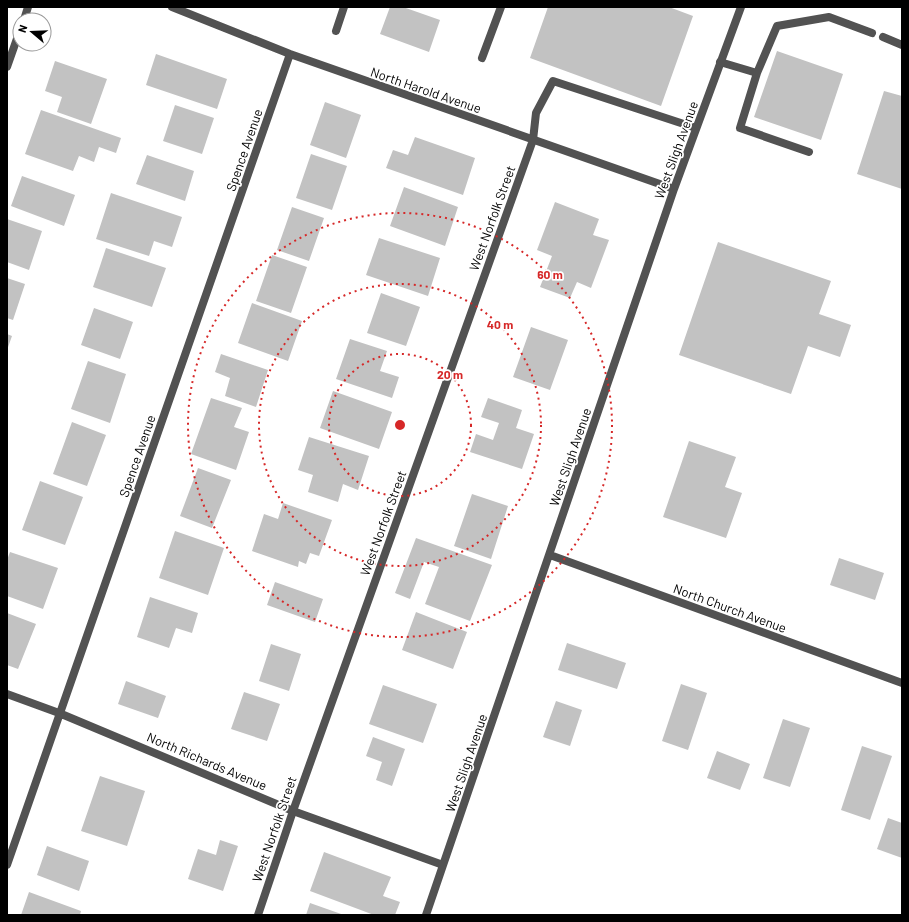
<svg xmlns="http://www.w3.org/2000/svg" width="909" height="922" font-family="Barlow,sans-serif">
	<rect width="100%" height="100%" fill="#fff"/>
	<!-- building -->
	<path fill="#c2c2c2" d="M 390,7 L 403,7 L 440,20 L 429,52 L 380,34 Z
		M 548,7 L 669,7 L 693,16 L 661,106 L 530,58 Z
		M 777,51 L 843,74 L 821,140 L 754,117 Z
		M 156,54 L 227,79 L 217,109 L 146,85 Z
		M 55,61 L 107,79 L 91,124 L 57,112 L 62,97 L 45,91 Z
		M 884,91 L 902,96 L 902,189 L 857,174 Z
		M 325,102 L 361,115 L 346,158 L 310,145 Z
		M 175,105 L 214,118 L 202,154 L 163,141 Z
		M 41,110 L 121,138 L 116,153 L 99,147 L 94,162 L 79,156 L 73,171 L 25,154 Z
		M 415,137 L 475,158 L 463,195 L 386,168 L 393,150 L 408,155 Z
		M 311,154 L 347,166 L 332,210 L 296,198 Z
		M 147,155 L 194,171 L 185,201 L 136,184 Z
		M 22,176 L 75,195 L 64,226 L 11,206 Z
		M 404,187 L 458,207 L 445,246 L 390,226 Z
		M 111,193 L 182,217 L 172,247 L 154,241 L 149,256 L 96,239 Z
		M 555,202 L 599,219 L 593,235 L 609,240 L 591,288 L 577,282 L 570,298 L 540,287 L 552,256 L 537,250 Z
		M 292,207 L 324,218 L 309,261 L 277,250 Z
		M 7,219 L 42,231 L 29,270 L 7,262 Z
		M 379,238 L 440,258 L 428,296 L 366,275 Z
		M 718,242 L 831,281 L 819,314 L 851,325 L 840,357 L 808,346 L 791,394 L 679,355 Z
		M 106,248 L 166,268 L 152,307 L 93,287 Z
		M 272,255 L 307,267 L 291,313 L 256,301 Z
		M 7,278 L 25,284 L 13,320 L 7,318 Z
		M 381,293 L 420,307 L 406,346 L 367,333 Z
		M 252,303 L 302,321 L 288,361 L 238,343 Z
		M 94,308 L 133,322 L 120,359 L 81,345 Z
		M 531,327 L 568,340 L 550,390 L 513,377 Z
		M 7,334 L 12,336 L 7,350 Z
		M 350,339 L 387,351 L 380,371 L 399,377 L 392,398 L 336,379 Z
		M 221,354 L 268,370 L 256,407 L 225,396 L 230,378 L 215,372 Z
		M 88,361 L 126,374 L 110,423 L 71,409 Z
		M 333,391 L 392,412 L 379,449 L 320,428 Z
		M 211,398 L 242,408 L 234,427 L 249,432 L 236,470 L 191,454 Z
		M 488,398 L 522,410 L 516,428 L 534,434 L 522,469 L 470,452 L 476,434 L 493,440 L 499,423 L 481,417 Z
		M 72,422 L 106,435 L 87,486 L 53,474 Z
		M 309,437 L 369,456 L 358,490 L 343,484 L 338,502 L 308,492 L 313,475 L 298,470 Z
		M 689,441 L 736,457 L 725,487 L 742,493 L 726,538 L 663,517 Z
		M 198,468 L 231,480 L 212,528 L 180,516 Z
		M 40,481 L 83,497 L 65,545 L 22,530 Z
		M 472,494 L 508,506 L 491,559 L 454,546 Z
		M 283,503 L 332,520 L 319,556 L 310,553 L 306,564 L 299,561 L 298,567 L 252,551 L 264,514 L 278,519 Z
		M 175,531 L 224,548 L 208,595 L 159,578 Z
		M 416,538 L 492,565 L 470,621 L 425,604 L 439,567 L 424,562 L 410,599 L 395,593 Z
		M 10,552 L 58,568 L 43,609 L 7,596 L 7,560 Z
		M 839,558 L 884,573 L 875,600 L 830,585 Z
		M 275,582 L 323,599 L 315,622 L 267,605 Z
		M 150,597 L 198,613 L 192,633 L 176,628 L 169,648 L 137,637 Z
		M 416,612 L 467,632 L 453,669 L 402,650 Z
		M 7,613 L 36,624 L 18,669 L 7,665 Z
		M 567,643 L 626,663 L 617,689 L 558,670 Z
		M 271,644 L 301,654 L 289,691 L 259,681 Z
		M 126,681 L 166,696 L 158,718 L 118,704 Z
		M 681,684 L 707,693 L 688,750 L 662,741 Z
		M 383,685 L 437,704 L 423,743 L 369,724 Z
		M 244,692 L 280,704 L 267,741 L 231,729 Z
		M 556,701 L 582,710 L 570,746 L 543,737 Z
		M 783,719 L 810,728 L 790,787 L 763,778 Z
		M 373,737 L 405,749 L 392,786 L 376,780 L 382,762 L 366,756 Z
		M 862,746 L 892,756 L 870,820 L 841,810 Z
		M 717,751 L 750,764 L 740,790 L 707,778 Z
		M 100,776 L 145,791 L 127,846 L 81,831 Z
		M 888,818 L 902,823 L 902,858 L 877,849 Z
		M 220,840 L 238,846 L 223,891 L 188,879 L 198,849 L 216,855 Z
		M 47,846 L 89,861 L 79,891 L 37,875 Z
		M 324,852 L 391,877 L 383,896 L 400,902 L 395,915 L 374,915 L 310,891 Z
		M 29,892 L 81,911 L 80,915 L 21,915 Z
		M 310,903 L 344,915 L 306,915 Z"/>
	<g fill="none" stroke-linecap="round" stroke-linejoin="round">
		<!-- service -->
		<path stroke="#525252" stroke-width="8" d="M 336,31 L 344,7
			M 883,37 L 902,45
			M 482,58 L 501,7
			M 720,62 L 757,73 L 777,26 L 829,17 L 872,33
			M 757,73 L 740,128 L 809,152
			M 533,140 L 536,113 L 553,81 L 696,128"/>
		<!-- minor -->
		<path stroke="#525252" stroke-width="8" d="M 172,7 L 290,54 L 674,189
			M 24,20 L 28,7
			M 7,67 L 20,30
			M 550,555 L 902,683
			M 7,694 L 59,713 L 293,811 L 443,865
			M 7,865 L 290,54
			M 258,915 L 293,811 L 533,140
			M 426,915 L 674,189 L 741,7"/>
	</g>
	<!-- distance rings -->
	<g fill="none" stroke="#d62828" stroke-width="2" stroke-dasharray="2 4">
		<circle cx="400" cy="425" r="71"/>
		<circle cx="400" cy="425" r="141"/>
		<circle cx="400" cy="425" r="212"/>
	</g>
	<g text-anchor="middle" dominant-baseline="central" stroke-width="3.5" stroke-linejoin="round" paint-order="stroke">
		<!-- street labels -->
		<g font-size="13" fill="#000" stroke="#fff">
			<text transform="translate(426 90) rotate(19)">North Harold Avenue</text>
			<text transform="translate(244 150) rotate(-71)">Spence Avenue</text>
			<text transform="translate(676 150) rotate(-70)">West Sligh Avenue</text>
			<text transform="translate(492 218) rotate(-70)">West Norfolk Street</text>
			<text transform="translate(137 456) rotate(-71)">Spence Avenue</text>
			<text transform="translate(570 457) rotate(-71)">West Sligh Avenue</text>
			<text transform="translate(383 523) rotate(-70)">West Norfolk Street</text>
			<text transform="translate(730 608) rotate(20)">North Church Avenue</text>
			<text transform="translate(207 761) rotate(23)">North Richards Avenue</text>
			<text transform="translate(466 763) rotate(-71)">West Sligh Avenue</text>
			<text transform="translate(274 829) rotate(-71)">West Norfolk Street</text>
		</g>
	</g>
	<circle cx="400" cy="425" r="6" fill="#d62828" stroke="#fff" stroke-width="2"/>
	<g font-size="12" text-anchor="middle" font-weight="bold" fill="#d62828" stroke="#fff" stroke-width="3.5" stroke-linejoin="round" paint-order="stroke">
		<text x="550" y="279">60 m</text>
		<text x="500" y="329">40 m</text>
		<text x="450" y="379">20 m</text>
	</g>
	<!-- border -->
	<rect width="909" height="922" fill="none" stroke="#000000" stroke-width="16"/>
	<!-- north arrow -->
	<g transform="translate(32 32) rotate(289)"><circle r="19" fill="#ffffff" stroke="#999999"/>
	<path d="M0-3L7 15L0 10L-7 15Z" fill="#000000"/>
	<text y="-6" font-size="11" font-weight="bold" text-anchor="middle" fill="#000000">N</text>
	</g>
</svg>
